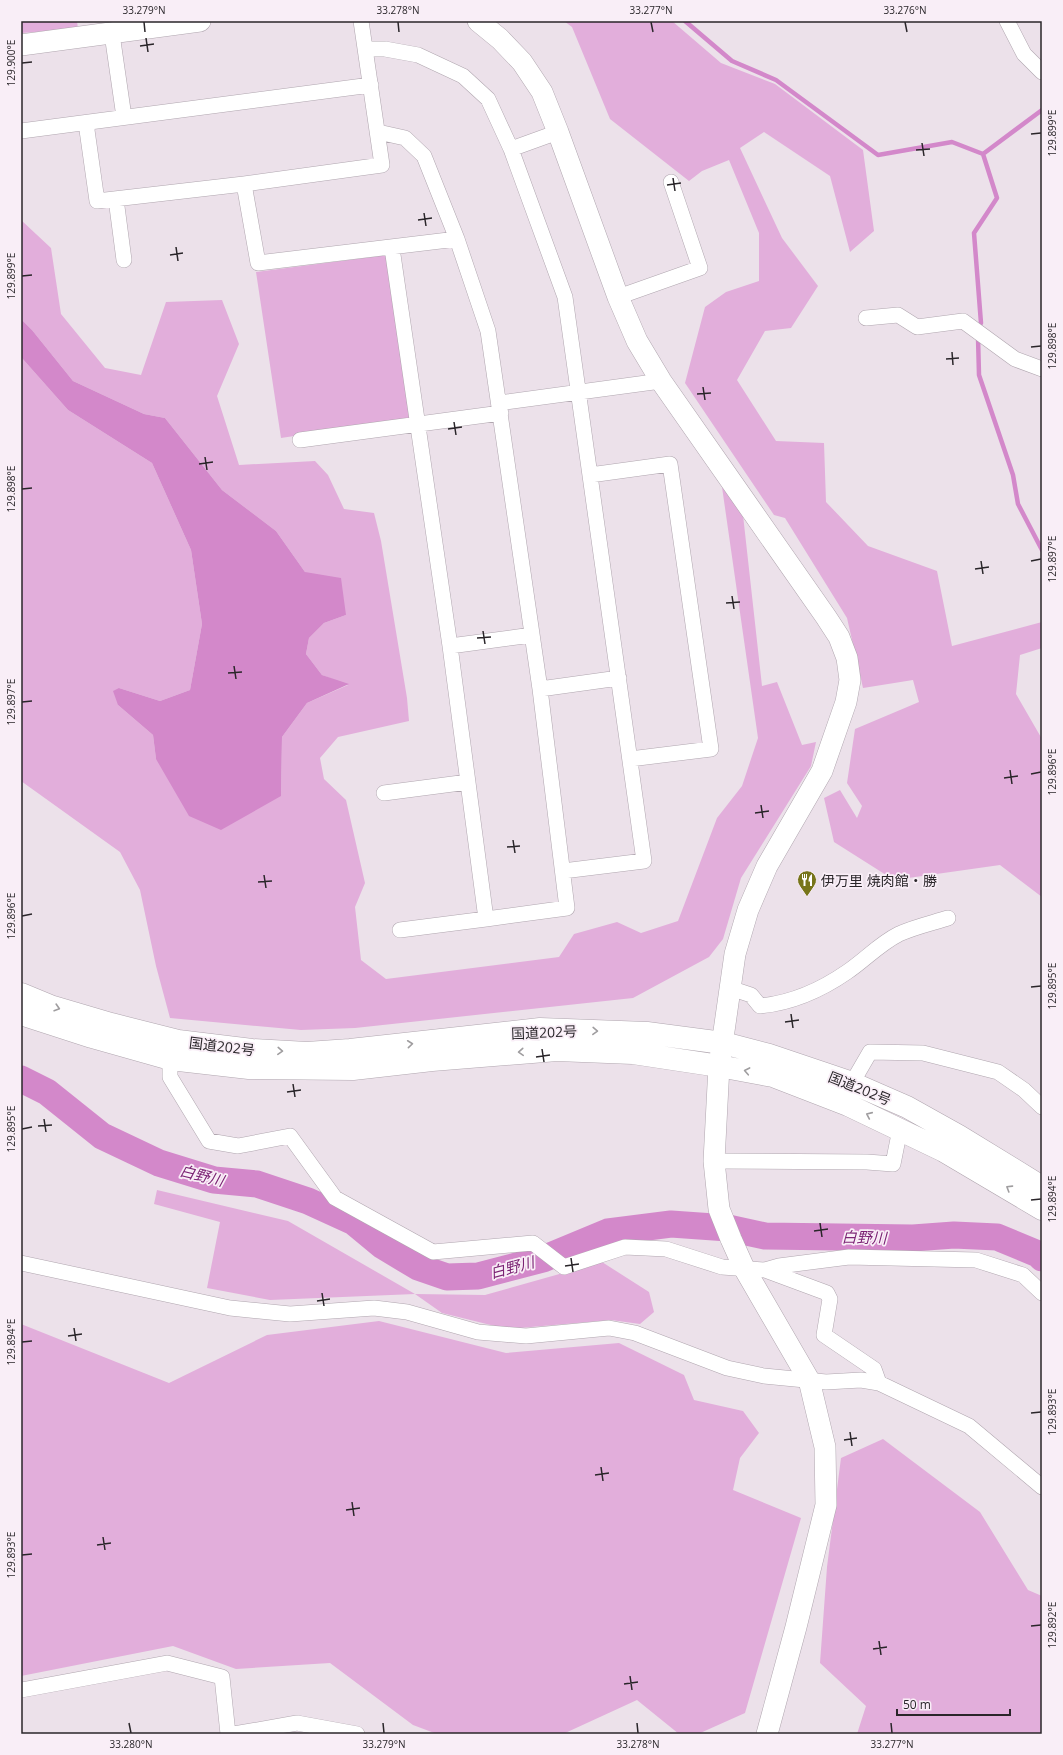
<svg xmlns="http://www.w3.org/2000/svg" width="1063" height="1755" font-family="'Open Sans','Noto Sans JP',sans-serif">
	<rect width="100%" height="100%" fill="#ece1ea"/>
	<!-- green -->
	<path fill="#e2aedb" d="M 21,21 L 77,21 L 78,29 L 21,33 Z
		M 564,21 L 672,21 L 721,63 L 775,84 L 863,150 L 874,231 L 850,252 L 830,176 L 764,132 L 740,148 L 782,238 L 818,286 L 791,328 L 765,331 L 737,380 L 776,441 L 824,443 L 826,502 L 868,546 L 937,571 L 952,646 L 1042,622 L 1042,648 L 1020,655 L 1016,694 L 1042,739 L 1042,897 L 1000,865 L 894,880 L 834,842 L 824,798 L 840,790 L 857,818 L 862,806 L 847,783 L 855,729 L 919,702 L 913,680 L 863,688 L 847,618 L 785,518 L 774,515 L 685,383 L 705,307 L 726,292 L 759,281 L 759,233 L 729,160 L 702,171 L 689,181 L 610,119 L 572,27 Z
		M 21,220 L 51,248 L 61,314 L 105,368 L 141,375 L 166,302 L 222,300 L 239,344 L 217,396 L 239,465 L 315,461 L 328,475 L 344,509 L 374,513 L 381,541 L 407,698 L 409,721 L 338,737 L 320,758 L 324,779 L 346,800 L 365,883 L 355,907 L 361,960 L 386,979 L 559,957 L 574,934 L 617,922 L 641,933 L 678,921 L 717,818 L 742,786 L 758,738 L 722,487 L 743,515 L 762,686 L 777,682 L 802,745 L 816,742 L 811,766 L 741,878 L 723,939 L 709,957 L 633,998 L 355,1028 L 301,1030 L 170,1018 L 156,966 L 140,890 L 120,852 L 21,781 L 21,357 L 68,410 L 152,463 L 191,550 L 202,624 L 190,690 L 160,701 L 119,688 L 118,705 L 153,735 L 156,759 L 281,796 L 282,737 L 307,703 L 348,685 L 322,675 L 306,654 L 309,638 L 324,623 L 346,615 L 305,572 L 276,531 L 222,490 L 165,418 L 144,414 L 73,381 L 32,330 L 21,319 Z
		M 387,255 L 412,418 L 281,438 L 256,272 Z
		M 157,1190 L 288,1221 L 415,1294 L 485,1295 L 602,1262 L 649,1292 L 654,1312 L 640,1324 L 611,1320 L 507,1329 L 442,1313 L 415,1294 L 270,1300 L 207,1288 L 220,1222 L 154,1204 Z
		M 379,1321 L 506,1353 L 619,1343 L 684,1375 L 694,1400 L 743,1411 L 759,1433 L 740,1458 L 733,1490 L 801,1518 L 745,1713 L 698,1734 L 679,1734 L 637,1700 L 563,1734 L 437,1734 L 413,1725 L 330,1663 L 236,1669 L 173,1646 L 21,1676 L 21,1324 L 169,1383 L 267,1335 Z
		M 883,1439 L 980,1512 L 1028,1590 L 1042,1596 L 1042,1734 L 857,1734 L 866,1706 L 820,1663 L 827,1567 L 841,1458 Z"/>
	<!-- water -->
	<path fill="#d388ca" d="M 21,319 L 32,330 L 73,381 L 144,414 L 165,418 L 222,490 L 276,531 L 305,572 L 341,578 L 346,615 L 324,623 L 309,638 L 306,654 L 322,675 L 349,684 L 307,703 L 282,737 L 281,796 L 221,830 L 189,816 L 156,759 L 153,735 L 118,705 L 113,691 L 119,688 L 160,701 L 190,690 L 202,624 L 191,550 L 152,463 L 68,410 L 21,357 Z"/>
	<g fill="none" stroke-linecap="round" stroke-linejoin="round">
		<!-- stream -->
		<path stroke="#d388ca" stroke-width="4.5" d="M 685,21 L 732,61 L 776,80 L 878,155 L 952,142 L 983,154 L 997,198 L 974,233 L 981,323
			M 983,154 L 1042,110
			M 978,337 L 979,375 L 1013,475 L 1018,504 L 1042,550"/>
		<!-- river -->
		<path stroke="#d388ca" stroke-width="27" d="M 21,1079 L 47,1092 L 102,1136 L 159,1163 L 214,1180 L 257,1184 L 308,1201 L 354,1222 L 383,1246 L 418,1267 L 447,1277 L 478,1276 L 543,1259 L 608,1232 L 671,1224 L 728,1228 L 765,1236 L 913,1238 L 954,1235 L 997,1237 L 1038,1254 L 1042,1258"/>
		<defs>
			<path id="street" d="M 1007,21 L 1024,54 L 1042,72
				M 112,34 L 124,117
				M 366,49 L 385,49 L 418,55 L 463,76 L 488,99 L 511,149 L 565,297 L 644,861 L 563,871
				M 86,123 L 97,201 L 244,184 L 382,165 L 361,21
				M 21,131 L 371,85
				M 378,132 L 405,138 L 424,156 L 457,239 L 488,331 L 540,689 L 567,908 L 486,919 L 450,646 L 392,248
				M 511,149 L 558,132
				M 244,184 L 258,263 L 457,239
				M 116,199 L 124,260
				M 618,297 L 700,268 L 671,182
				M 866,318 L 898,315 L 917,327 L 963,321 L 1015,359 L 1042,369
				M 499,403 L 661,381
				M 300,440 L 501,413
				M 590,475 L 670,464 L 711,749 L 630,759
				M 450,646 L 532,635
				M 540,689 L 619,678
				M 384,793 L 468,782
				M 400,930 L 486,919
				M 730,988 L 751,995 L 760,1006 C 791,1003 821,990 847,972 C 865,960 879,944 899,934 C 914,927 932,923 948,918
				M 170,1059 L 170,1077 L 209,1141 L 238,1146 L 290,1136 L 335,1198 L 433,1252 L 533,1243 L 564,1267 L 625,1247 L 666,1249 L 722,1267 L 765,1270 L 779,1266 L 849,1257 L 976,1260 L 1023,1275 L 1042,1293
				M 852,1083 L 870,1052 L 923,1053 L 998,1072 L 1024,1090 L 1042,1107
				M 714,1161 L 867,1162 L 893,1164 L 900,1129
				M 21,1263 L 230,1308 L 290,1314 L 374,1308 L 407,1312 L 478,1332 L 526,1336 L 609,1328 L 635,1333 L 727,1368 L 764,1376 L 826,1382 L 861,1380 L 879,1383 L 969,1426 L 1042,1487
				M 765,1270 L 827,1293 L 830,1299 L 824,1335 L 874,1369 L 879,1383
				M 21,1690 L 167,1663 L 222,1677 L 228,1734
				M 234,1734 L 297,1723 L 357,1734"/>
			<path id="secondary" d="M 478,21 L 500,39 L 522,62 L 542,92 L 558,132 L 618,297 L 637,341 L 661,381 L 826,617 L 839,637 L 847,658 L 850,680 L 846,702 L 822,771 L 767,866 L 748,910 L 735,954 L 719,1066 L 714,1161 L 719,1209 L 731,1239 L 744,1268 L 809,1380 L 825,1447 L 826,1505 L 796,1627 L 767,1734
				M 21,45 L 200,21"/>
			<path id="highway" d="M 21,994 L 50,1006 L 111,1024 L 178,1041 L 252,1050 L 307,1053 L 350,1050 L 540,1029 L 647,1033 L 723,1043 L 769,1055 L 852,1083 L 907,1107 L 959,1136 L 1042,1187
				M 21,1014 L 92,1037 L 170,1059 L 249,1068 L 353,1069 L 432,1060 L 557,1050 L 633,1053 L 719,1066 L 773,1076 L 848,1105 L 944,1151 L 1042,1209"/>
		</defs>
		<!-- street casing -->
		<use href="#street" stroke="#b0a6af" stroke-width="16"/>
		<!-- secondary casing -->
		<use href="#secondary" stroke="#b0a6af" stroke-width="22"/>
		<!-- highway casing -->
		<use href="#highway" stroke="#b0a6af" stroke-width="23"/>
		<!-- street -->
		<use href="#street" stroke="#fff" stroke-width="15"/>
		<!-- secondary -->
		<use href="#secondary" stroke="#fff" stroke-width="21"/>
		<!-- highway -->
		<use href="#highway" stroke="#fff" stroke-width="22"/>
	</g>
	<!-- one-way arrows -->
	<defs><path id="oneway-chevron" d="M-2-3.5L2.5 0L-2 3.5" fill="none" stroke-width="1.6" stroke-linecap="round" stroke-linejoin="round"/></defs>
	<g stroke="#9f9d9f">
		<use href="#oneway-chevron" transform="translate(57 1008) rotate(17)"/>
		<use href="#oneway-chevron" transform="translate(595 1031) rotate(2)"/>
		<use href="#oneway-chevron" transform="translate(410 1044) rotate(-6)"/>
		<use href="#oneway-chevron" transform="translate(280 1051) rotate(3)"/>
		<use href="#oneway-chevron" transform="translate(521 1052) rotate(176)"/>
		<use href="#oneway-chevron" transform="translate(747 1071) rotate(-169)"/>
		<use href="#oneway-chevron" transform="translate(869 1115) rotate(-156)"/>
		<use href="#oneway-chevron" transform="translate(1009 1188) rotate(-148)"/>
	</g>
	<!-- ticks -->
	<path fill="none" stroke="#2a262a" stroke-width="1.5" d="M 144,22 L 145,32M 398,22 L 399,32M 651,22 L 653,32M 905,22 L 907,32M 146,38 L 148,52M 140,46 L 154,44M 22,63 L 32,62M 1031,134 L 1041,133M 922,143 L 924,156M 916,150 L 930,149M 673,178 L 675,191M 667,185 L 681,183M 424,213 L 426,226M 418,220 L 432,218M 176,247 L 178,261M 170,255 L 183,253M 22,276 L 32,275M 1031,347 L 1041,346M 952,352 L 953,365M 946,359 L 959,358M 703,387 L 705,400M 697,394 L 711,393M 454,422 L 456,435M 448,429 L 462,427M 205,457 L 207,470M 199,464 L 213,462M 22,489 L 32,488M 981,561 L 983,574M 1031,561 L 1041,559M 975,569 L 989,567M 732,596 L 734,609M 726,603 L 740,602M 483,631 L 485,644M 477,638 L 491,637M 234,666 L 236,679M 228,673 L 242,672M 22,702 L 32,701M 1010,770 L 1012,784M 1031,774 L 1041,772M 1004,778 L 1018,776M 761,805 L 763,818M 755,813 L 769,811M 513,840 L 515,853M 507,847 L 520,846M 264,875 L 266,888M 258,882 L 272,881M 22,916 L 32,914M 1031,987 L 1041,986M 791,1014 L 793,1028M 785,1022 L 799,1020M 542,1049 L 544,1062M 536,1057 L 550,1055M 293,1084 L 295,1097M 287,1092 L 301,1090M 44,1119 L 46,1132M 38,1126 L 52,1125M 22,1129 L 32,1127M 1031,1200 L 1041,1199M 820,1223 L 822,1237M 814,1231 L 828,1229M 571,1258 L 573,1272M 565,1266 L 579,1264M 322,1293 L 324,1306M 317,1301 L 330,1299M 74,1328 L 76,1341M 68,1336 L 82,1334M 22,1342 L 32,1341M 1031,1413 L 1041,1412M 850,1432 L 852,1446M 844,1440 L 857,1438M 601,1467 L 603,1481M 595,1475 L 609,1473M 352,1502 L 354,1516M 346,1510 L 360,1508M 103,1537 L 105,1550M 97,1545 L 111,1543M 22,1555 L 32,1554M 1031,1626 L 1041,1625M 879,1641 L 881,1655M 873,1649 L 887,1647M 630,1676 L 632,1690M 624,1684 L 638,1682M 129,1723 L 131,1733M 383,1723 L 384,1733M 637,1723 L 638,1733M 891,1723 L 892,1733"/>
	<!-- icons -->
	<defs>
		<symbol id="restaurant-pin" viewBox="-11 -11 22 30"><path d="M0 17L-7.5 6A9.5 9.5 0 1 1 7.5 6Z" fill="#77751a" stroke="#f9eef7"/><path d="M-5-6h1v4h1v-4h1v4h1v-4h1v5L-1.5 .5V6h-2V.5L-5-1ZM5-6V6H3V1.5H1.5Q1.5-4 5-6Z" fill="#fff"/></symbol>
	</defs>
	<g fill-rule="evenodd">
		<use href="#restaurant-pin" x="796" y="869" width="22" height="30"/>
	</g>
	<g text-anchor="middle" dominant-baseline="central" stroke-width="3.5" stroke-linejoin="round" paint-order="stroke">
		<!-- poi labels -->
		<g font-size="14" fill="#2a262a" stroke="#f9eef7" text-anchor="start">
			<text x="821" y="880">伊万里 焼肉館・勝</text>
		</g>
		<!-- street labels -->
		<g font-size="14" fill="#2a262a" stroke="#f9eef7">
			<text transform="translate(544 1032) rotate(-2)">国道202号</text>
			<text transform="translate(222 1046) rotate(7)">国道202号</text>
			<text transform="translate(860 1088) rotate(22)">国道202号</text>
		</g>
		<!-- water labels -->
		<g font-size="15" font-style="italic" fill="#7b2374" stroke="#f9eef7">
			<text transform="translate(202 1175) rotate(14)">白野川</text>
			<text transform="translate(864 1237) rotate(1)">白野川</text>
			<text transform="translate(512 1267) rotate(-15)">白野川</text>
		</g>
	</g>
	<!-- border -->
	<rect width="1063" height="1755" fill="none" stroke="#f9eef7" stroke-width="44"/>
	<!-- scale -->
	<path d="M897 1709v6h113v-6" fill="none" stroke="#2a262a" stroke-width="2"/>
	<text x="903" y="1709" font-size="12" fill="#2a262a" stroke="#f9eef7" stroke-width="3" paint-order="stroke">50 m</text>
	<rect x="22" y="22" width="1019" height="1711" fill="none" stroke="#2a262a" stroke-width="1.5"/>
	<g font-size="10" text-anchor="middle" fill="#2a262a">
		<text x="144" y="14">33.279°N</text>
		<text x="398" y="14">33.278°N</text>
		<text x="651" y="14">33.277°N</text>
		<text x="905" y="14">33.276°N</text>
		<text transform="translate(11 63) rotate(-90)" y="4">129.900°E</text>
		<text transform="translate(1052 133) rotate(-90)" y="4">129.899°E</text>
		<text transform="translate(11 276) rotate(-90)" y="4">129.899°E</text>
		<text transform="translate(1052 346) rotate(-90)" y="4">129.898°E</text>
		<text transform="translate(11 489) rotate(-90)" y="4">129.898°E</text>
		<text transform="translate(1052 559) rotate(-90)" y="4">129.897°E</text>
		<text transform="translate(11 702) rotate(-90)" y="4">129.897°E</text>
		<text transform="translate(1052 772) rotate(-90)" y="4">129.896°E</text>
		<text transform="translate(11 916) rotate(-90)" y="4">129.896°E</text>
		<text transform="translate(1052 986) rotate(-90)" y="4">129.895°E</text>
		<text transform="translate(11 1129) rotate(-90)" y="4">129.895°E</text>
		<text transform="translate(1052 1199) rotate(-90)" y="4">129.894°E</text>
		<text transform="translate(11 1342) rotate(-90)" y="4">129.894°E</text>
		<text transform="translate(1052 1412) rotate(-90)" y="4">129.893°E</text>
		<text transform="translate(11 1555) rotate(-90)" y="4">129.893°E</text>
		<text transform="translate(1052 1625) rotate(-90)" y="4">129.892°E</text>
		<text x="131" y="1748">33.280°N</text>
		<text x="384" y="1748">33.279°N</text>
		<text x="638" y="1748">33.278°N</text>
		<text x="892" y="1748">33.277°N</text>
	</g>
</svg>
